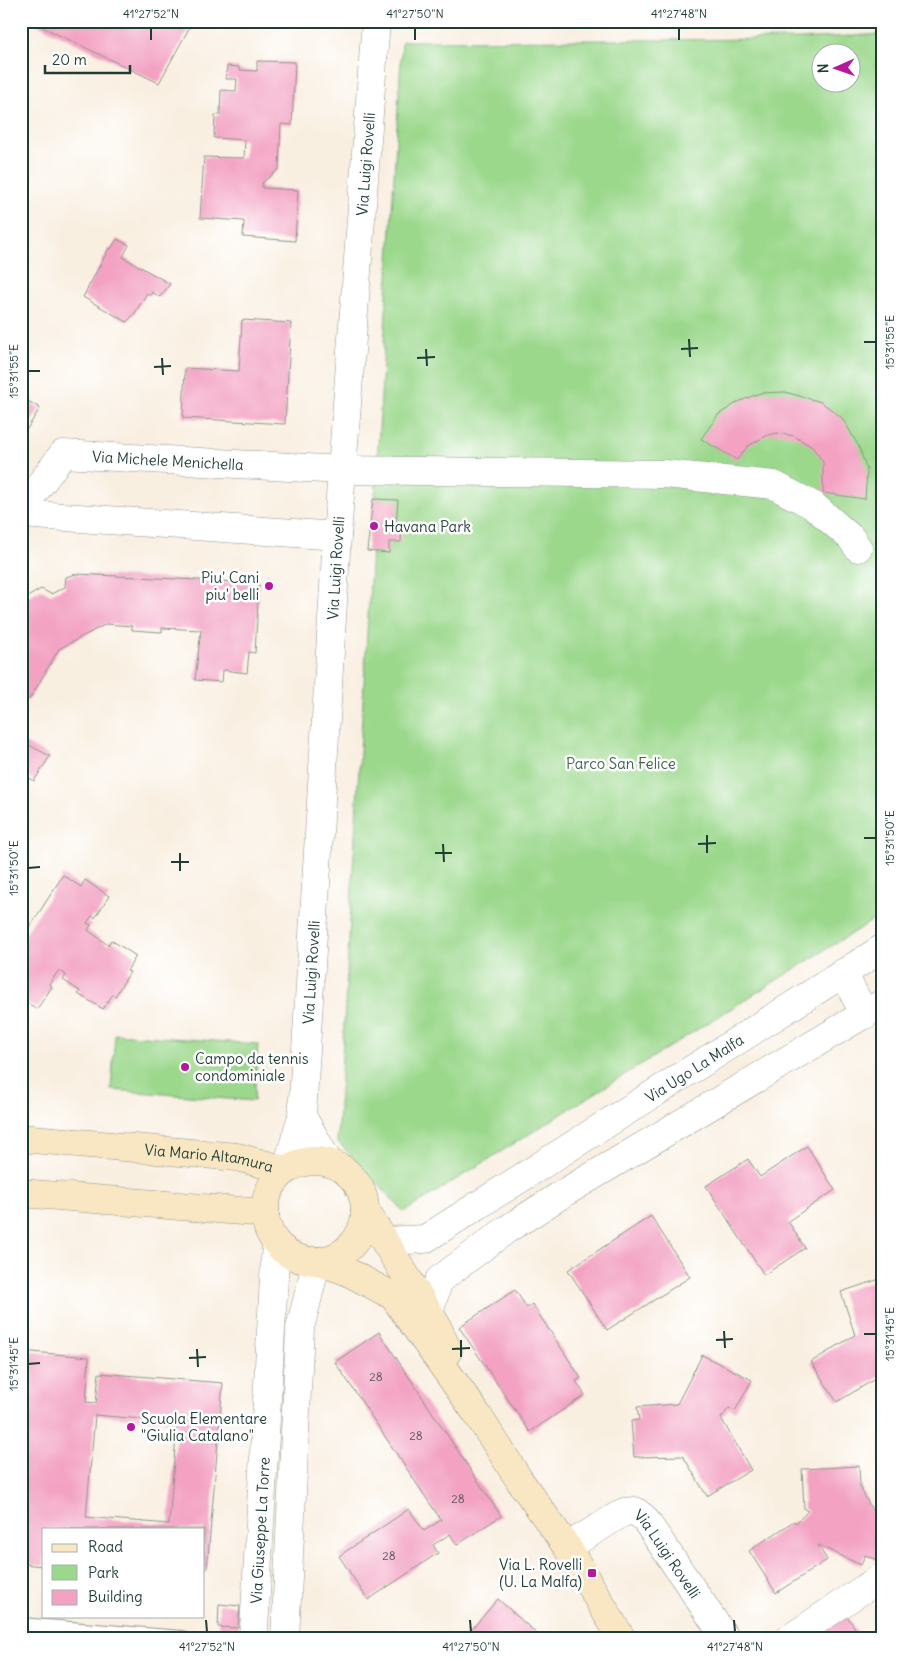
<svg xmlns="http://www.w3.org/2000/svg" width="904" height="1660" font-family="Delius,sans-serif">
	<rect width="100%" height="100%" fill="#fff"/>
	<filter id="ink" filterUnits="userSpaceOnUse"><feTurbulence type="fractalNoise" baseFrequency=".02" numOctaves="2"/><feDisplacementMap in="SourceGraphic" scale="10" xChannelSelector="R" yChannelSelector="G"/><feConvolveMatrix kernelMatrix="1 2 1 2 8 2 1 2 1" color-interpolation-filters="sRGB"/></filter>
	<filter id="wash" filterUnits="userSpaceOnUse"><feTurbulence type="fractalNoise" baseFrequency=".0096" numOctaves="4" result="noise"/><feDisplacementMap in="SourceGraphic" scale="20" xChannelSelector="R" yChannelSelector="G"/><feGaussianBlur stdDeviation="1.12" result="paint"/><feColorMatrix in="noise" values="0 0 0 0 0 0 0 0 0 0 0 0 0 0 0 0 0 1.4 0 .05"/><feComposite in="paint" operator="in"/></filter>
	<g filter="url(#wash)">
		<rect width="100%" height="100%" fill="#f9efe1"/>
		<!-- green -->
		<path fill="#9bd88c" stroke="#5d8a60" fill-rule="evenodd" d="M 883,34 L 883,914 L 404,1212 L 337,1141 L 402,41 L 799,39 ZM 822,52 L 852,52 L 852,82 L 822,82 Z
			M 115,1034 L 258,1044 L 254,1101 L 111,1090 Z"/>
		<g id="blocks">
			<!-- building -->
			<path fill="#f3a2c2" fill-rule="evenodd" d="M 30,21 L 193,21 L 159,83 Z
				M 257,61 L 295,62 L 292,125 L 281,124 L 279,169 L 262,183 L 262,188 L 298,190 L 295,241 L 243,237 L 244,221 L 200,218 L 204,157 L 244,158 L 245,140 L 214,138 L 215,115 L 220,115 L 221,90 L 236,91 L 237,79 L 226,79 L 227,66 L 239,67 L 239,70 L 257,71 Z
				M 117,239 L 129,245 L 123,257 L 170,284 L 160,297 L 152,292 L 150,296 L 147,293 L 135,313 L 127,322 L 83,297 L 109,248 L 111,249 Z
				M 242,320 L 291,323 L 285,424 L 183,418 L 185,368 L 239,371 Z
				M 785,392 L 821,402 L 841,417 L 847,426 L 859,447 L 867,470 L 865,499 L 823,493 L 823,462 L 812,447 L 794,436 L 778,433 L 768,435 L 748,446 L 737,460 L 701,439 L 718,415 L 738,402 L 760,393 Z
				M 21,397 L 40,408 L 27,429 L 21,426 Z
				M 373,499 L 398,500 L 396,524 L 402,524 L 401,542 L 389,542 L 389,553 L 367,551 Z
				M 76,574 L 259,583 L 255,653 L 249,652 L 247,673 L 223,670 L 222,682 L 195,680 L 201,630 L 162,628 L 162,632 L 132,630 L 132,626 L 106,624 L 59,649 L 29,700 L 24,697 L 21,703 L 21,608 L 29,596 L 41,589 L 51,594 L 65,587 L 66,577 Z
				M 21,741 L 50,756 L 34,781 L 25,775 L 21,782 Z
				M 63,875 L 81,887 L 85,880 L 109,896 L 95,918 L 92,916 L 87,923 L 91,925 L 88,930 L 108,945 L 111,940 L 136,956 L 127,971 L 130,972 L 115,996 L 113,994 L 103,1009 L 78,994 L 80,991 L 63,980 L 66,975 L 59,970 L 49,984 L 52,987 L 37,1009 L 21,999 L 21,941 Z
				M 807,1146 L 835,1190 L 788,1221 L 805,1248 L 764,1275 L 706,1186 L 748,1159 L 760,1177 Z
				M 651,1216 L 690,1277 L 607,1330 L 568,1270 Z
				M 883,1278 L 883,1378 L 880,1376 L 837,1402 L 811,1362 L 855,1335 L 841,1292 Z
				M 515,1290 L 527,1308 L 532,1304 L 581,1378 L 576,1381 L 585,1395 L 530,1432 L 459,1327 Z
				M 379,1332 L 501,1516 L 457,1545 L 450,1534 L 433,1545 L 438,1553 L 368,1600 L 339,1556 L 409,1509 L 424,1531 L 441,1520 L 335,1362 Z
				M 21,1351 L 89,1357 L 86,1402 L 96,1403 L 99,1373 L 223,1383 L 207,1569 L 204,1569 L 204,1529 L 44,1529 L 44,1566 L 21,1564 ZM 95,1415 L 177,1422 L 169,1524 L 86,1517 Z
				M 702,1355 L 752,1380 L 735,1411 L 729,1408 L 721,1418 L 751,1470 L 707,1496 L 683,1456 L 634,1457 L 631,1421 L 639,1420 L 637,1407 L 677,1404 Z
				M 859,1466 L 860,1487 L 872,1510 L 883,1515 L 883,1554 L 879,1561 L 865,1555 L 861,1565 L 818,1545 L 827,1560 L 776,1593 L 749,1551 L 794,1521 L 796,1523 L 808,1511 L 804,1509 L 802,1469 Z
				M 498,1599 L 537,1634 L 532,1639 L 466,1639 L 465,1637 Z
				M 219,1604 L 240,1606 L 238,1628 L 218,1627 Z
				M 847,1616 L 862,1639 L 812,1639 Z"/>
		</g>
	</g>
	<g filter="url(#ink)">
		<use href="#blocks" fill-opacity="0" stroke="#8c968a" stroke-width="1"/>
		<g fill="none" stroke-linecap="round" stroke-linejoin="round">
			<defs>
				<path id="lane" d="M 21,1626 L 182,1639"/>
				<g id="street">
					<path id="s1" d="M 21,510 L 63,454 L 342,470 L 665,474 L 774,485 L 814,506 L 851,538 L 858,548"/>
					<path d="M 21,514 L 337,536"/>
					<path d="M 843,973 L 865,1015"/>
					<path id="s2" d="M 302,1116 L 337,536 L 376,21"/>
					<path d="M 286,1170 L 302,1116 L 329,1163"/>
					<path id="s3" d="M 385,1241 L 425,1239 L 883,948"/>
					<path d="M 429,1312 L 439,1280 L 506,1230 L 564,1193 L 883,1003"/>
					<path id="s4" d="M 567,1547 L 624,1512 L 635,1511 L 644,1518 L 726,1639"/>
					<path id="s5" d="M 252,1639 L 254,1629 L 276,1243"/>
					<path d="M 285,1639 L 300,1328 L 317,1261"/>
					<path d="M 789,1639 L 883,1576"/>
				</g>
				<g id="secondary">
					<path id="s6" d="M 21,1138 L 237,1157 L 286,1170"/>
					<circle cx="315" cy="1211" r="50"/>
					<path d="M 21,1193 L 265,1213"/>
					<path d="M 365,1210 L 436,1324 L 448,1351"/>
					<path d="M 317,1261 L 346,1271 L 393,1296 L 477,1414 L 520,1481 L 567,1547 L 622,1639"/>
				</g>
			</defs>
			<!-- lane casing -->
			<use href="#lane" stroke="#8c968a" stroke-width="18"/>
			<!-- street casing -->
			<use href="#street" stroke="#8c968a" stroke-width="29"/>
			<!-- secondary casing -->
			<use href="#secondary" stroke="#8c968a" stroke-width="29"/>
			<!-- lane -->
			<use href="#lane" stroke="#fff" stroke-width="16"/>
			<!-- street -->
			<use href="#street" stroke="#fff" stroke-width="28"/>
			<!-- secondary -->
			<use href="#secondary" stroke="#f9e7c3" stroke-width="28"/>
		</g>
	</g>
	<!-- ticks -->
	<path fill="none" stroke="#1f3d34" stroke-width="2" d="M 151,28 L 151,40M 415,28 L 415,40M 679,28 L 679,40M 689,339 L 690,357M 864,342 L 876,342M 426,349 L 427,366M 681,349 L 698,348M 162,358 L 163,375M 417,358 L 435,357M 154,367 L 171,366M 28,371 L 40,371M 707,835 L 707,853M 864,838 L 876,838M 443,844 L 444,862M 698,844 L 716,843M 180,853 L 180,871M 435,853 L 452,853M 171,862 L 189,862M 28,868 L 40,867M 724,1331 L 725,1348M 864,1334 L 876,1334M 461,1340 L 461,1357M 716,1340 L 733,1339M 197,1349 L 198,1367M 452,1349 L 470,1348M 189,1358 L 206,1357M 28,1364 L 40,1363M 206,1620 L 207,1632M 470,1620 L 471,1632M 734,1620 L 735,1632"/>
	<!-- markers -->
	<g fill="#b5179e" stroke="#fff" stroke-width="2">
		<circle cx="374" cy="526" r="5"/>
		<circle cx="269" cy="586" r="5"/>
		<circle cx="185" cy="1067" r="5"/>
		<circle cx="131" cy="1427" r="5"/>
		<rect x="587" y="1568" width="10" height="10" rx="2.5"/>
	</g>
	<g text-anchor="middle" dominant-baseline="central" stroke-width="5" stroke-linejoin="round" paint-order="stroke">
		<!-- number labels -->
		<g font-size="12" fill="#545658">
			<text x="376" y="1376">28</text>
			<text x="416" y="1435">28</text>
			<text x="458" y="1498">28</text>
			<text x="389" y="1555">28</text>
		</g>
		<!-- street labels -->
		<g font-size="15" fill="#1f3d34" stroke="#fff">
			<text stroke="none"><textPath href="#s2" startOffset="954">Via Luigi Rovelli</textPath></text>
			<text stroke="none"><textPath href="#s1" startOffset="175">Via Michele Menichella</textPath></text>
			<text stroke="none"><textPath href="#s2" startOffset="549">Via Luigi Rovelli</textPath></text>
			<text stroke="none"><textPath href="#s2" startOffset="144">Via Luigi Rovelli</textPath></text>
			<text stroke="none"><textPath href="#s3" startOffset="359">Via Ugo La Malfa</textPath></text>
			<text stroke="none"><textPath href="#s6" startOffset="189">Via Mario Altamura</textPath></text>
			<text stroke="none"><textPath href="#s5" startOffset="109">Via Giuseppe La Torre</textPath></text>
			<text stroke="none"><textPath href="#s4" startOffset="132">Via Luigi Rovelli</textPath></text>
		</g>
		<!-- poi labels -->
		<g font-size="15" fill="#1f3d34" stroke="#fff" text-anchor="start">
			<text x="384" y="526">Havana Park</text>
			<text x="259" y="577" text-anchor="end">Piu' Cani<tspan x="259" dy="17">piu' belli</tspan></text>
			<text x="195" y="1058">Campo da tennis<tspan x="195" dy="17">condominiale</tspan></text>
			<text x="141" y="1418">Scuola Elementare<tspan x="141" dy="17">"Giulia Catalano"</tspan></text>
			<text x="582" y="1564" text-anchor="end">Via L. Rovelli<tspan x="582" dy="17">(U. La Malfa)</tspan></text>
		</g>
		<!-- park labels -->
		<g font-size="15" fill="#3e644a" stroke="#fff">
			<text x="621" y="763">Parco San Felice</text>
		</g>
	</g>
	<!-- margin -->
	<rect width="904" height="1660" fill="none" stroke="#fff" stroke-width="55"/>
	<!-- legend -->
	<rect x="42" y="1528" width="162" height="90" fill="#ffffff" stroke="#a5b1ae"/>
	<rect x="52" y="1544" width="25" height="8" fill="#f9e7c3" stroke="#a5b1ae"/>
	<text x="88" y="1552" font-size="15" fill="#1f3d34">Road</text>
	<rect x="52" y="1565" width="25" height="15" fill="#9bd88c" stroke="#a5b1ae"/>
	<text x="88" y="1578" font-size="15" fill="#1f3d34">Park</text>
	<rect x="52" y="1590" width="25" height="15" fill="#f3a2c2" stroke="#a5b1ae"/>
	<text x="88" y="1602" font-size="15" fill="#1f3d34">Building</text>
	<!-- north arrow -->
	<g transform="translate(836 68) rotate(268)"><circle r="24" fill="#ffffff" stroke="#a5b1ae"/>
	<path d="M0-4L9 19L0 12L-9 19Z" fill="#b5179e"/>
	<text y="-8" font-size="14" font-weight="bold" text-anchor="middle" fill="#1f3d34">N</text>
	</g>
	<!-- scale -->
	<path d="M45 65v8h85v-8" fill="none" stroke="#1f3d34" stroke-width="2.5"/>
	<text x="52" y="65" font-size="15" fill="#1f3d34" stroke="#ffffff" stroke-width="4" paint-order="stroke">20 m</text>
	<rect x="28" y="28" width="848" height="1604" fill="none" stroke="#1f3d34" stroke-width="2"/>
	<g font-size="12" text-anchor="middle" fill="#1f3d34">
		<text x="151" y="18">41°27'52"N</text>
		<text x="415" y="18">41°27'50"N</text>
		<text x="679" y="18">41°27'48"N</text>
		<text transform="translate(890 342) rotate(-90)" y="4">15°31'55"E</text>
		<text transform="translate(14 371) rotate(-90)" y="4">15°31'55"E</text>
		<text transform="translate(890 838) rotate(-90)" y="4">15°31'50"E</text>
		<text transform="translate(14 868) rotate(-90)" y="4">15°31'50"E</text>
		<text transform="translate(890 1334) rotate(-90)" y="4">15°31'45"E</text>
		<text transform="translate(14 1364) rotate(-90)" y="4">15°31'45"E</text>
		<text x="207" y="1651">41°27'52"N</text>
		<text x="471" y="1651">41°27'50"N</text>
		<text x="735" y="1651">41°27'48"N</text>
	</g>
</svg>
